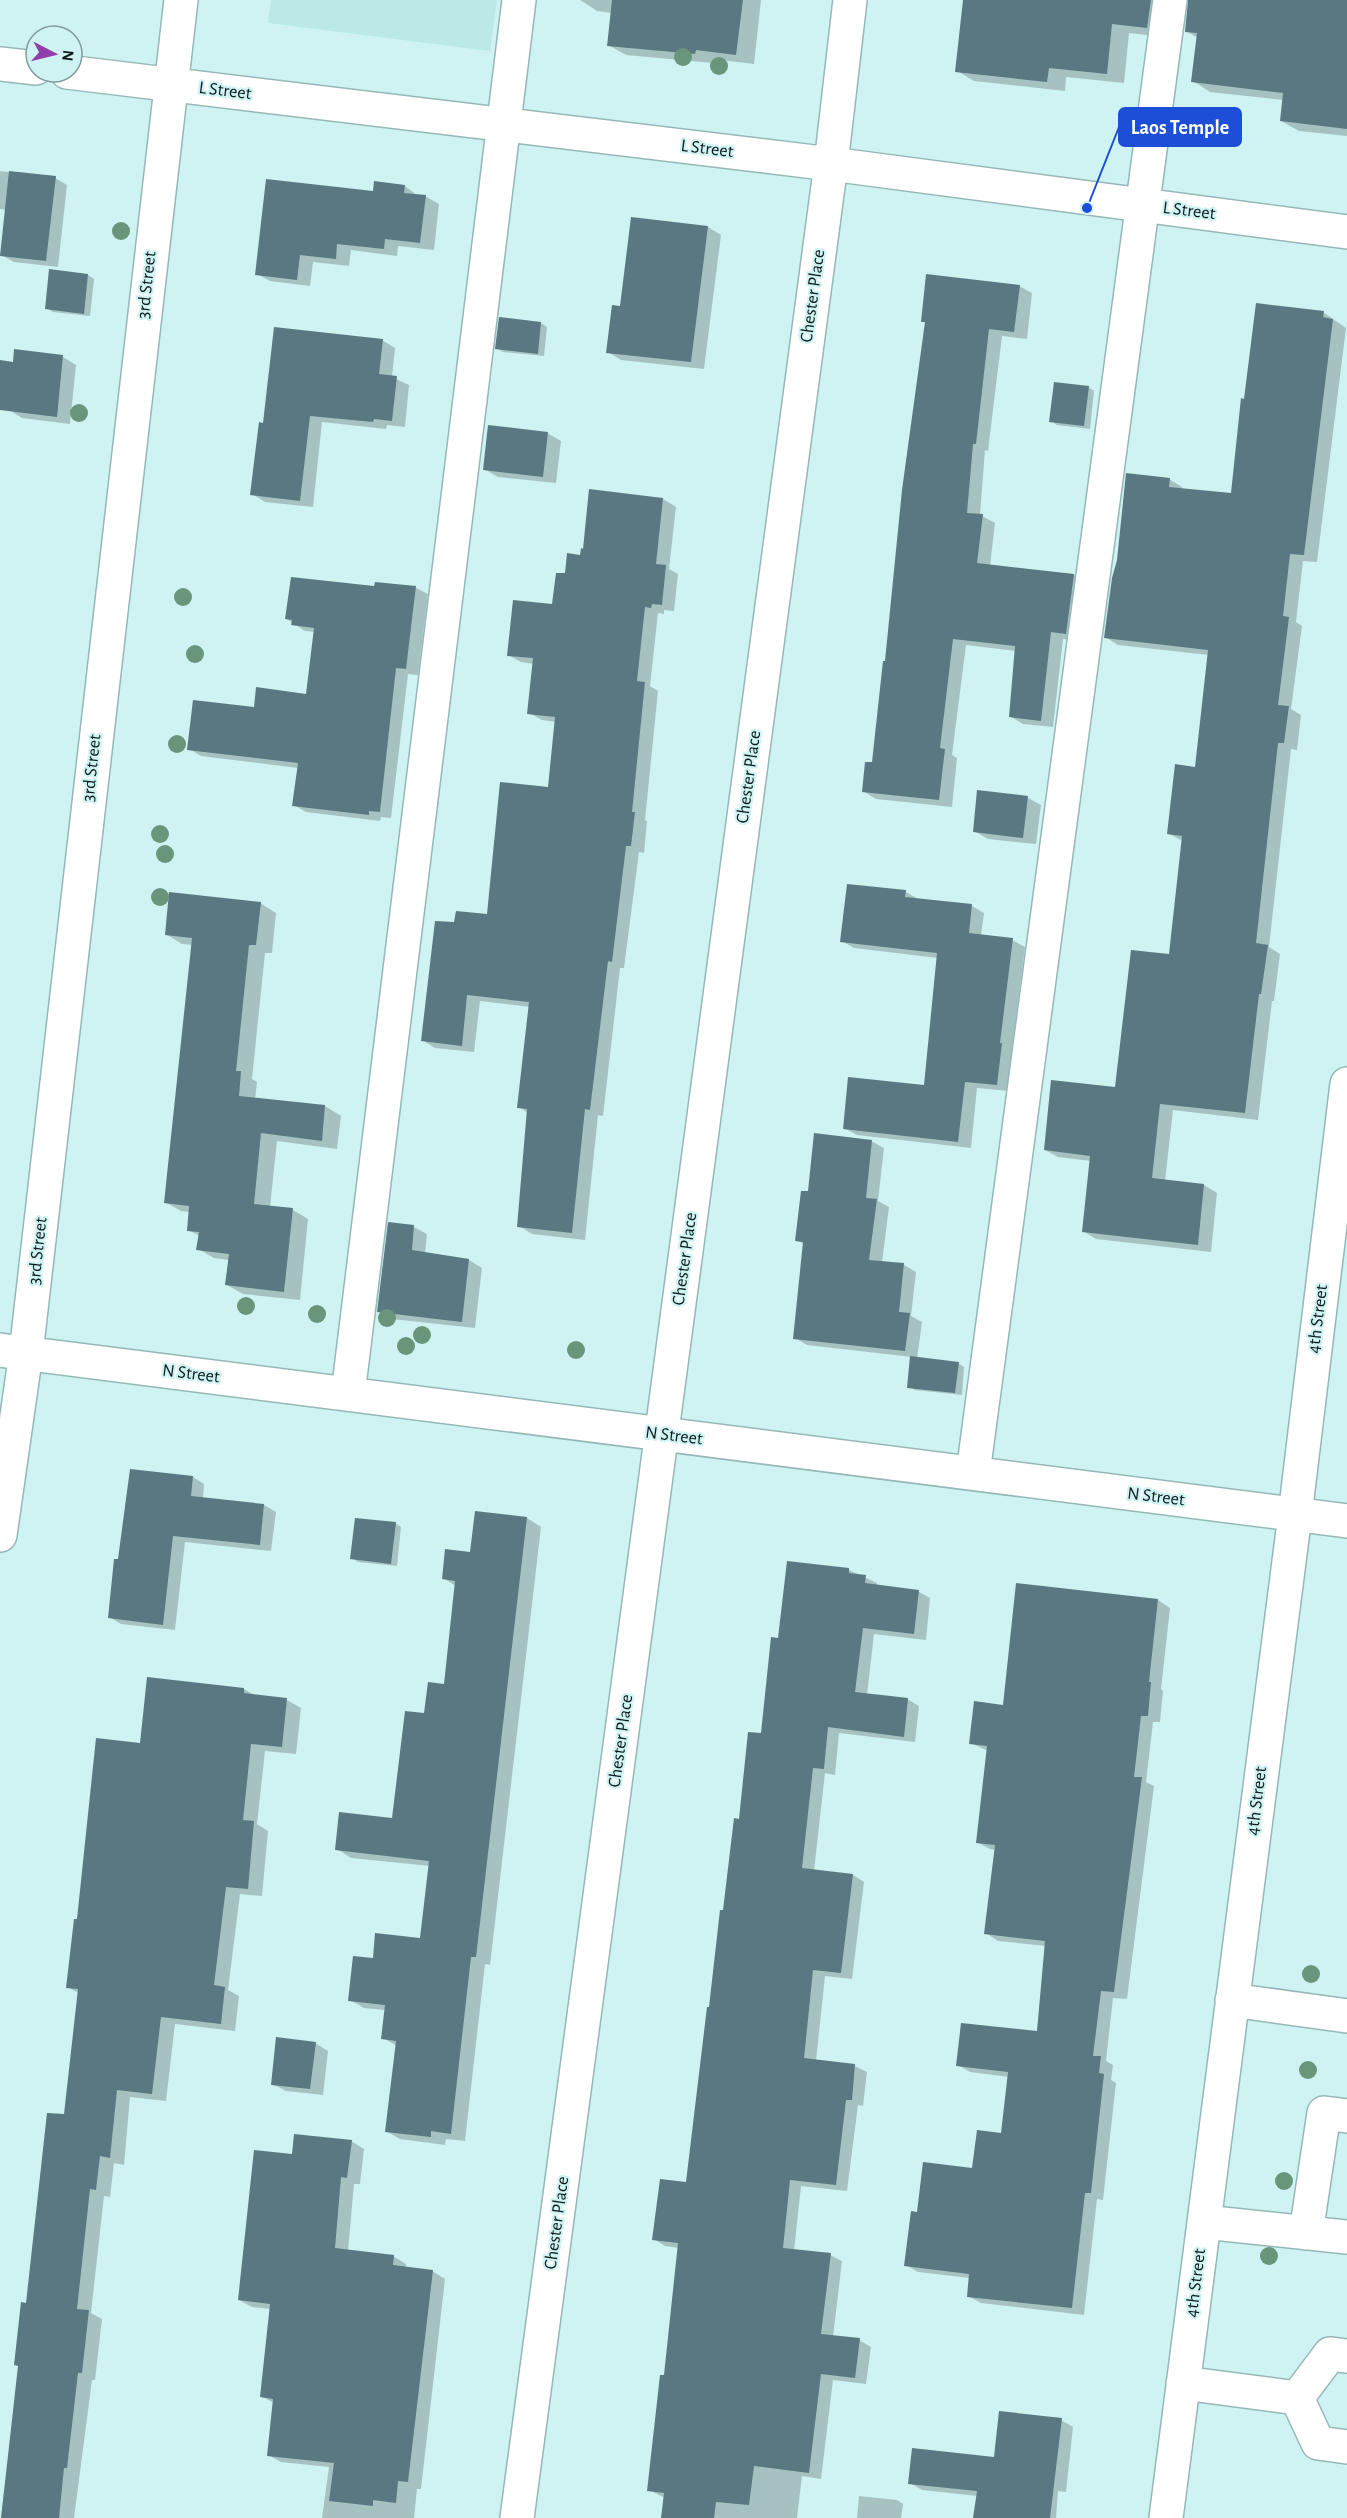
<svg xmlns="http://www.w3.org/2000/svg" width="1347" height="2518" font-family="'Alegreya Sans',sans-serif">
	<rect width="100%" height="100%" fill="#cff3f2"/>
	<!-- built -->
	<path fill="#bae9e7" d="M 271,0 L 497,0 L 490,51 L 268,23 Z"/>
	<!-- shadow -->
	<path fill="#0003" d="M 580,0 L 761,0 L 754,64 L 713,59 L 713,63 L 626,55 L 608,45 L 612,13 L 597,11 Z
		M 974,0 L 1172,0 L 1165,37 L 1129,33 L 1124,83 L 1066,77 L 1065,91 L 974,81 L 957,71 Z
		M 1189,0 L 1347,0 L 1347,136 L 1299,131 L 1281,121 L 1283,100 L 1210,92 L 1193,81 L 1198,38 L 1186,31 Z
		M 0,171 L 55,178 L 67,185 L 58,267 L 14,262 L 1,255 L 6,210 L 0,209 Z
		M 405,186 L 418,196 L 425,196 L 439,204 L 434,250 L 398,246 L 397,256 L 351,250 L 349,266 L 313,262 L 310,286 L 270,281 L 257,274 L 374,193 Z
		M 708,227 L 721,235 L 704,369 L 621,360 L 608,352 L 622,308 Z
		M 50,271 L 88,275 L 94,279 L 90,316 L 53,312 L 46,308 Z
		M 1019,286 L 1032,293 L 1027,339 L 1002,336 L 988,451 L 985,450 L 980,515 L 995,523 L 990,566 L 1074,575 L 1087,583 L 1079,641 L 1063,639 L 1053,727 L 1023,724 L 1010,716 L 1016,651 L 966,645 L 952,755 L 957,758 L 952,807 L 876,799 L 863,791 L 873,764 L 887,663 L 926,323 L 922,321 Z
		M 1323,312 L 1346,328 L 1317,562 L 1303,561 L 1296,622 L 1302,626 L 1291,709 L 1301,715 L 1297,750 L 1291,749 L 1269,947 L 1280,954 L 1274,1001 L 1272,1001 L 1258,1120 L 1173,1110 L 1165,1181 L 1204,1185 L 1217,1193 L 1211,1252 L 1096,1239 L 1083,1231 L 1091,1161 L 1058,1157 L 1045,1150 L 1117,1089 L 1170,956 L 1183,841 L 1169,834 L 1196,768 L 1209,655 L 1118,645 L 1105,637 L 1169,479 L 1182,487 L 1182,490 L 1232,495 L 1246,400 Z
		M 541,323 L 547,327 L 544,356 L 503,352 L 497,348 Z
		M 382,340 L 395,348 L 392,377 L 409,385 L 405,427 L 387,425 L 386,429 L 322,422 L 313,507 L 265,502 L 252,494 L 264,424 Z
		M 15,351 L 63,357 L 76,365 L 70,424 L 22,418 L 9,410 L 0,408 L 0,362 L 14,364 Z
		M 1088,387 L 1094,391 L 1090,429 L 1057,425 L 1051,421 Z
		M 547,433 L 561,441 L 556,483 L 498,477 L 484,469 Z
		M 663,499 L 676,507 L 669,569 L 678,574 L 674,611 L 664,610 L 664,614 L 658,613 L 650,686 L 658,691 L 645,820 L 647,821 L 644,853 L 639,852 L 624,968 L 620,968 L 603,1116 L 598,1115 L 585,1240 L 532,1234 L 519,1226 L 528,1113 L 519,1107 L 530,1007 L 480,1001 L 474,1052 L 435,1048 L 422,1040 L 488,916 L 549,789 L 556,722 L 542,720 L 529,713 L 534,664 L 521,662 L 508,655 L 553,606 L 566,575 L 582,556 Z
		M 376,583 L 416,588 L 428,594 L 418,675 L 408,674 L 391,818 L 381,817 L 380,821 L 306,812 L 294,805 L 298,768 L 201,756 L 189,749 L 256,709 L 307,695 L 315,632 L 305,631 L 287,619 L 376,588 Z
		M 1028,798 L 1041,805 L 1036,844 L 988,839 L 974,831 Z
		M 906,892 L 918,899 L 972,906 L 984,913 L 981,936 L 1012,940 L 1025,947 L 1012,1050 L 1014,1052 L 1009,1091 L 977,1088 L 971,1148 L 857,1135 L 844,1128 L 925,1087 L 938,958 L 854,948 L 842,941 Z
		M 260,903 L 276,913 L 272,953 L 265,953 L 252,1079 L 257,1082 L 255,1099 L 325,1106 L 341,1116 L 337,1149 L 277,1141 L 270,1207 L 293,1210 L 308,1219 L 300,1300 L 243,1294 L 227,1285 L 229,1260 L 214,1258 L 198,1249 L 200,1236 L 188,1230 L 190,1212 L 181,1211 L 165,1202 L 193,945 L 182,944 L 166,934 Z
		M 871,1141 L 884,1148 L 878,1201 L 889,1207 L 882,1262 L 904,1265 L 916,1272 L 911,1316 L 922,1322 L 917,1359 L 958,1363 L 964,1367 L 962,1395 L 915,1390 L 909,1387 L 912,1357 L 807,1345 L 795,1338 L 805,1245 L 797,1240 L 809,1193 Z
		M 389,1224 L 414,1227 L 427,1234 L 425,1254 L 469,1260 L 482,1268 L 475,1328 L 392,1319 L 379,1312 Z
		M 193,1477 L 204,1484 L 203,1498 L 264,1505 L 276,1512 L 271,1551 L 185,1542 L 175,1630 L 121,1624 L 109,1617 L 120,1561 Z
		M 527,1518 L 541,1527 L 490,1965 L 485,1964 L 465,2141 L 446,2139 L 445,2145 L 400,2139 L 386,2131 L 397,2046 L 383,2038 L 385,2010 L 364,2008 L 350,2000 L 375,1960 L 422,1940 L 430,1866 L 351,1858 L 337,1849 L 393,1820 L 426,1715 L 445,1686 L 456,1586 L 443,1578 L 471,1553 Z
		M 395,1523 L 401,1527 L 397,1566 L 358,1562 L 352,1558 Z
		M 849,1570 L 877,1583 L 877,1586 L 919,1592 L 930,1598 L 926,1640 L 874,1634 L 867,1695 L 907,1699 L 919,1706 L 915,1742 L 839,1733 L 835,1775 L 825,1773 L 814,1871 L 853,1875 L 864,1882 L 852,1979 L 825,1976 L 816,2061 L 855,2066 L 867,2072 L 863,2106 L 858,2105 L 847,2191 L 801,2186 L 794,2251 L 830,2255 L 842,2261 L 833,2337 L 859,2340 L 871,2347 L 866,2384 L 833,2380 L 821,2479 L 802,2476 L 797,2518 L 663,2518 L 665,2498 L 649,2490 L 665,2377 L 679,2248 L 665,2246 L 654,2239 L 688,2183 L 725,1912 L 741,1820 L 762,1735 L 779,1640 Z
		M 1158,1600 L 1170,1608 L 1161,1689 L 1163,1691 L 1160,1722 L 1153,1722 L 1146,1782 L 1154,1786 L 1127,1999 L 1113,1998 L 1106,2061 L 1113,2065 L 1111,2080 L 1116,2083 L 1103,2200 L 1097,2199 L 1084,2315 L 981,2303 L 968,2296 L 970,2278 L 918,2272 L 906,2265 L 919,2214 L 974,2169 L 1002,2135 L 1009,2077 L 970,2072 L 958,2065 L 1038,2032 L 1046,1946 L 998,1941 L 986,1933 L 996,1850 L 990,1849 L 977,1842 L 988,1751 L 971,1743 L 1004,1707 Z
		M 244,1689 L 256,1696 L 287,1700 L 301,1708 L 296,1754 L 265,1751 L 257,1824 L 268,1831 L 262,1896 L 240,1894 L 228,1990 L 239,1996 L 235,2031 L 175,2024 L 166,2101 L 130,2097 L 124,2165 L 114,2163 L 110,2197 L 104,2196 L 91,2313 L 102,2319 L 95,2380 L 92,2380 L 74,2518 L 1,2518 L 27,2304 L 65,2116 L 79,1993 L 67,1987 L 78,1921 L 141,1745 Z
		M 315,2043 L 328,2051 L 323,2095 L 286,2091 L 273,2084 Z
		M 351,2141 L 364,2149 L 360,2184 L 354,2184 L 348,2251 L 393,2256 L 406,2264 L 406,2268 L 432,2271 L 445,2279 L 421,2489 L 417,2489 L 414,2518 L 322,2518 L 329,2467 L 281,2462 L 268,2455 L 274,2403 L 261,2396 L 271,2309 L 252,2307 L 239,2300 L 293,2156 Z
		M 1061,2420 L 1073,2427 L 1066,2492 L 1058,2491 L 1056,2518 L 975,2518 L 978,2496 L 922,2490 L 910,2483 L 995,2458 Z
		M 859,2496 L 897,2500 L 903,2504 L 901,2518 L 857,2518 Z"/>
	<!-- building -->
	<path fill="#597881" d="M 612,0 L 743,0 L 736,55 L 696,50 L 695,54 L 607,46 Z
		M 963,0 L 1151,0 L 1147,28 L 1112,24 L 1107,74 L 1049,68 L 1047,82 L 955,72 Z
		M 1188,0 L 1347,0 L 1347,129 L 1280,121 L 1283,93 L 1191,82 L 1197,33 L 1185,32 Z
		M 9,171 L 56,176 L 46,261 L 0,256 Z
		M 266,179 L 373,191 L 374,181 L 405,185 L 404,193 L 426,195 L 420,243 L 385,239 L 384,249 L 337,244 L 336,259 L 300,255 L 297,280 L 255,275 Z
		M 631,217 L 708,226 L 691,362 L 606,353 L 612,305 L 620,306 Z
		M 49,269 L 88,274 L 84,314 L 45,309 Z
		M 926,274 L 1020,285 L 1014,332 L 989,329 L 976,444 L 973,444 L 967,513 L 983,514 L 977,563 L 1074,574 L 1066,634 L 1051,632 L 1041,721 L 1009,717 L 1015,646 L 953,639 L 940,748 L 945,749 L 939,800 L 862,792 L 865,762 L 872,762 L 883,661 L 885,661 L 902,490 L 925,322 L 921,322 Z
		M 1256,303 L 1324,311 L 1323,317 L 1333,319 L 1304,555 L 1290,554 L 1283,616 L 1289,617 L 1278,705 L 1289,706 L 1284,743 L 1278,743 L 1256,943 L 1268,945 L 1261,994 L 1259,994 L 1245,1113 L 1160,1104 L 1152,1178 L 1204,1184 L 1198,1245 L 1082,1232 L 1090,1156 L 1044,1150 L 1051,1080 L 1115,1087 L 1131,950 L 1169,954 L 1182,836 L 1167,834 L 1175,764 L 1195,767 L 1208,650 L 1104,638 L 1112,578 L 1117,560 L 1126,473 L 1170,478 L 1169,487 L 1231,493 L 1241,398 L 1244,399 Z
		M 499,317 L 541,322 L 538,354 L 495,349 Z
		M 274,327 L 383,339 L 379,374 L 397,376 L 392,421 L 374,419 L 373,422 L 310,416 L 300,501 L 250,495 L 259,422 L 263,423 Z
		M 14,349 L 63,355 L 57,417 L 0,410 L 0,360 L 13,362 Z
		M 1054,382 L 1089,386 L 1084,426 L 1049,422 Z
		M 488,425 L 548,432 L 543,477 L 483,470 Z
		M 589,489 L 663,498 L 656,564 L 666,565 L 662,605 L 652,604 L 651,608 L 645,607 L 637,681 L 645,682 L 632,812 L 635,812 L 631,846 L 626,846 L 612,962 L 608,961 L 590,1110 L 585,1109 L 572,1233 L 517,1227 L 527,1109 L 517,1108 L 529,1002 L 467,995 L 462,1046 L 421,1041 L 435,921 L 454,922 L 456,911 L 487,914 L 500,782 L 548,787 L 555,717 L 527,714 L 533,658 L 507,656 L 513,600 L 552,604 L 556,573 L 565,573 L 567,553 L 580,555 L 581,548 L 583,549 Z
		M 291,577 L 374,586 L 375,582 L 416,586 L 406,669 L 396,668 L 380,812 L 369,811 L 369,815 L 292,806 L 298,763 L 187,750 L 193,700 L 254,707 L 256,687 L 306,694 L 314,628 L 291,625 L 292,620 L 285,619 Z
		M 977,790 L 1028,796 L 1023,838 L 973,832 Z
		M 847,884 L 906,890 L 905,897 L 972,904 L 969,933 L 1013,938 L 1000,1043 L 1002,1043 L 997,1085 L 965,1082 L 958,1142 L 843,1129 L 848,1077 L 924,1085 L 937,953 L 840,942 Z
		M 169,892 L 261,902 L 256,945 L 249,945 L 236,1071 L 241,1071 L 239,1096 L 325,1105 L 322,1141 L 261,1133 L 254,1204 L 293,1208 L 284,1292 L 225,1285 L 229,1254 L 196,1250 L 199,1232 L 187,1231 L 189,1206 L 164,1203 L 192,938 L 165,935 Z
		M 814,1133 L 872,1140 L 866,1198 L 877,1199 L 869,1260 L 904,1263 L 899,1312 L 910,1313 L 905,1351 L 793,1339 L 803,1242 L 795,1241 L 801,1191 L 808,1191 Z
		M 388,1222 L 414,1225 L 412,1250 L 469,1259 L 462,1322 L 377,1312 Z
		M 910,1356 L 959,1362 L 955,1393 L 907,1388 Z
		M 130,1469 L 193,1476 L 191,1496 L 264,1504 L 260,1545 L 173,1536 L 163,1625 L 108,1618 L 114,1559 L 118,1559 Z
		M 475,1511 L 527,1517 L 476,1957 L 471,1957 L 451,2134 L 431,2131 L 431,2137 L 385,2132 L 396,2041 L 381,2039 L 385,2005 L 348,2001 L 353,1956 L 373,1958 L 375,1933 L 420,1938 L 429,1861 L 335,1850 L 339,1812 L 392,1818 L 405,1711 L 424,1713 L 428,1682 L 444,1684 L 455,1581 L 442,1579 L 445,1549 L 470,1552 Z
		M 355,1518 L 396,1522 L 391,1564 L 350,1559 Z
		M 787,1561 L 849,1568 L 849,1573 L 866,1575 L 865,1583 L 919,1590 L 914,1634 L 863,1628 L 855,1692 L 908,1698 L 904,1737 L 828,1727 L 824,1769 L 813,1768 L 802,1868 L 853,1874 L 841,1973 L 813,1970 L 804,2058 L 855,2064 L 852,2100 L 846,2100 L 836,2185 L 790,2180 L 783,2248 L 831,2253 L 821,2334 L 860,2338 L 855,2378 L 821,2374 L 809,2473 L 754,2466 L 749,2505 L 716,2502 L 714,2518 L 661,2518 L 664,2493 L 647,2491 L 660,2375 L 664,2375 L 678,2243 L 652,2240 L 660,2179 L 686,2182 L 707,2007 L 709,2007 L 720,1910 L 723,1910 L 734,1818 L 739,1819 L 748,1732 L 761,1733 L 771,1637 L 778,1638 Z
		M 1016,1583 L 1158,1599 L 1149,1682 L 1151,1682 L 1148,1716 L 1141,1716 L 1134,1777 L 1142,1777 L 1114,1992 L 1101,1991 L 1093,2056 L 1101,2056 L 1099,2073 L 1104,2074 L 1091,2193 L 1085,2193 L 1072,2308 L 967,2297 L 969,2274 L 904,2266 L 911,2211 L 917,2212 L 923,2162 L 972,2168 L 977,2130 L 1001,2133 L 1008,2072 L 956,2066 L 961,2023 L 1037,2031 L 1045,1941 L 984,1934 L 995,1845 L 976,1843 L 987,1746 L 969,1744 L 974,1701 L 1003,1705 Z
		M 147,1677 L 244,1688 L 244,1693 L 287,1698 L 282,1747 L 251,1744 L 243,1820 L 254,1821 L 248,1889 L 226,1887 L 214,1985 L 225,1987 L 221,2024 L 161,2017 L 152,2094 L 117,2090 L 110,2158 L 100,2156 L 96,2190 L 90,2189 L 77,2309 L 89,2310 L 82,2373 L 78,2373 L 67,2468 L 64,2468 L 59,2518 L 1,2518 L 18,2366 L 14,2365 L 21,2302 L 26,2303 L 47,2113 L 64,2114 L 78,1989 L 66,1988 L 74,1919 L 77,1919 L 96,1738 L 140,1743 Z
		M 276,2037 L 316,2042 L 310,2089 L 271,2085 Z
		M 294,2134 L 352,2140 L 347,2178 L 341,2177 L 335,2248 L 394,2255 L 393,2265 L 433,2270 L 408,2482 L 398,2481 L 396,2503 L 373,2500 L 373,2506 L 329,2501 L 334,2463 L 267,2456 L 273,2399 L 260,2397 L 270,2304 L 238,2300 L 254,2150 L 292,2154 Z
		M 999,2411 L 1062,2418 L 1050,2518 L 973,2518 L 977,2491 L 908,2484 L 912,2448 L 994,2457 Z"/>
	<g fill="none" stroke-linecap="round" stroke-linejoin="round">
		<defs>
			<path id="minor" d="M 0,64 L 36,68
				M 67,72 L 831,164 L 1347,232
				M 0,1350 L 1347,1521
				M 348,1394 L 519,0
				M 973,1473 L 1170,0
				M 0,1535 L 26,1353 L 181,0
				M 1232,2000 L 1347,2016
				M 1204,2222 L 1347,2237
				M 1306,2233 L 1324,2113 L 1347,2116
				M 1183,2383 L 1297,2398
				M 1297,2398 L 1318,2443 L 1347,2447
				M 1297,2398 L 1330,2354 L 1347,2356
				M 517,2518 L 831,164 L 850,0
				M 1166,2518 L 1295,1515 L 1347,1084"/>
		</defs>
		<!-- minor casing -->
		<use href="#minor" stroke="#95b8b7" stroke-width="36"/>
		<!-- minor -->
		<use href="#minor" stroke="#fff" stroke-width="33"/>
	</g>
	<!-- trees -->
	<g fill="#69957a">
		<circle cx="683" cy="57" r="9"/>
		<circle cx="719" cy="66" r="9"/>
		<circle cx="121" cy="231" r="9"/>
		<circle cx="79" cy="413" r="9"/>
		<circle cx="183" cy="597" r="9"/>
		<circle cx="195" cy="654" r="9"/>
		<circle cx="177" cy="744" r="9"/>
		<circle cx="160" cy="834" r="9"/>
		<circle cx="165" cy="854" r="9"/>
		<circle cx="160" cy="897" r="9"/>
		<circle cx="246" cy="1306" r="9"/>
		<circle cx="317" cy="1314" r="9"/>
		<circle cx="387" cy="1318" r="9"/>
		<circle cx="422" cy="1335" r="9"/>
		<circle cx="406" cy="1346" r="9"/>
		<circle cx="576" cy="1350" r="9"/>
		<circle cx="1311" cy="1974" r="9"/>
		<circle cx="1308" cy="2070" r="9"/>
		<circle cx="1284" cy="2181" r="9"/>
		<circle cx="1269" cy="2256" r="9"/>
	</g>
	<g text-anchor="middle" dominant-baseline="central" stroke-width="4.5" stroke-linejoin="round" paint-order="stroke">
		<!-- street labels -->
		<g font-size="18" fill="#0e1b1b" stroke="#cff3f2">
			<text transform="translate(225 91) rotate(7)">L Street</text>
			<text transform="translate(707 149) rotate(7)">L Street</text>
			<text transform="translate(1189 211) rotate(7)">L Street</text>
			<text transform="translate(147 285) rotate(-84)">3rd Street</text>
			<text transform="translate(813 296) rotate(-82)">Chester Place</text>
			<text transform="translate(92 768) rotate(-84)">3rd Street</text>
			<text transform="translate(749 777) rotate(-82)">Chester Place</text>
			<text transform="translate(38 1251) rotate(-84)">3rd Street</text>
			<text transform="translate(685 1259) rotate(-82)">Chester Place</text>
			<text transform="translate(1318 1319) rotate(-83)">4th Street</text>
			<text transform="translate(191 1374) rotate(7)">N Street</text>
			<text transform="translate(674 1436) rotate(7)">N Street</text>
			<text transform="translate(1156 1497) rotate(7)">N Street</text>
			<text transform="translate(621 1741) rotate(-82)">Chester Place</text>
			<text transform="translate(1257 1801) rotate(-83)">4th Street</text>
			<text transform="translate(557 2223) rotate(-82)">Chester Place</text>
			<text transform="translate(1196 2283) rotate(-83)">4th Street</text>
		</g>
	</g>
	<!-- callouts -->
	<path fill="none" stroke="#1d4ed8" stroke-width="2" d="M1087 208L1119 127"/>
	<circle fill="#1d4ed8" stroke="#cff3f2" stroke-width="2" cx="1087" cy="208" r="6"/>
	<rect fill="#1d4ed8" stroke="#1d4ed8" stroke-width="2" x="1119" y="108" width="122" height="38" rx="6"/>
	<g font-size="20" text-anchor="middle" font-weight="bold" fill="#fff">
		<text x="1180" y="134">Laos Temple</text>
	</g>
	<!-- north arrow -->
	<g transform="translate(54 54) rotate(97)"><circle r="28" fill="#cff3f2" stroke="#829d9c" stroke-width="1.5"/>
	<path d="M0-4.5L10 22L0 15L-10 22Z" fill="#913dab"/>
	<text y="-9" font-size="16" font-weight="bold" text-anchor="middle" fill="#0e1b1b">N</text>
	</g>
</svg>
